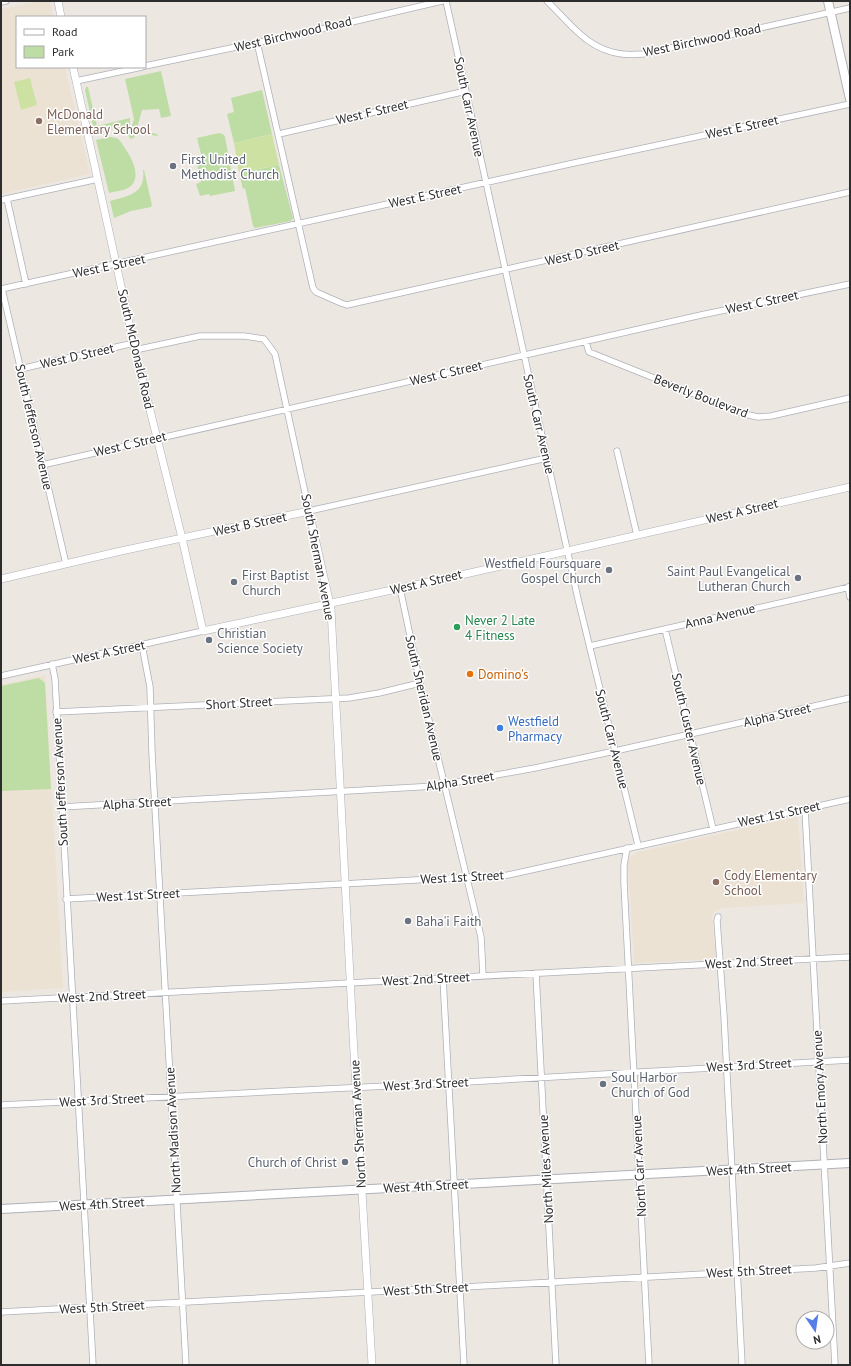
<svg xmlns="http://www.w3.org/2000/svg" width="851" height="1366" font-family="'PT Sans',sans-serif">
	<rect width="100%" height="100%" fill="#ede7e2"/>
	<!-- education -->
	<path fill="#ece2d4" d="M 39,1 L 50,1 L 53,17 L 17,17 L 17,67 L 65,67 L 90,174 L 1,194 L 1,9 Z
		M 45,675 L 63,988 L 1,992 L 1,685 Z
		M 796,817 L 798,819 L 804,903 L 723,908 L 715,911 L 712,916 L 716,959 L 634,963 L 628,861 L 631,856 L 638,852 Z"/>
	<!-- green -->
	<path fill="#bddda5" d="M 161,71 L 171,116 L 161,118 L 159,109 L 142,110 L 137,128 L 159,135 L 155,136 L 145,132 L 138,135 L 137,135 L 132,126 L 134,119 L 125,79 Z
		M 86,87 L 88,87 L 97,126 L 130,118 L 130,128 L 135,137 L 131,139 C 121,125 109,128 94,131 L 85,90 Z
		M 262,90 L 272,134 L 234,143 L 227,114 L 234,112 L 231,98 Z
		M 219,133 L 223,134 L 225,137 L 235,191 L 210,196 L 209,194 L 200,196 L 196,184 L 201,182 L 197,164 L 203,162 L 197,138 Z
		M 110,137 C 111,137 116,138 116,138 C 120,139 122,144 124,147 C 131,157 141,174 132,185 C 126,191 116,191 109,193 L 96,140 Z
		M 279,165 L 293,218 L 291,221 L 255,228 L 253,226 L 245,188 L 243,189 L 239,173 Z
		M 143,170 L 144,170 L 152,205 L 151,207 L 131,211 L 114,218 L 110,201 C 128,196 146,194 143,170 Z
		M 39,678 L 45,683 L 51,789 L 1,791 L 1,686 Z"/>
	<!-- pitch -->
	<path fill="#cde2a2" d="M 30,78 L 37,105 L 21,110 L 14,82 Z
		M 272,134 L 279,165 L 239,173 L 234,143 Z"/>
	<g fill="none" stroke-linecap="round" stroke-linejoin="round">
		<defs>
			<path id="minor" d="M 446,1 L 578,599 L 638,845
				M 547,1 C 570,23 587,50 622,54 C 629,55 636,54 643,54 L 850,8
				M 1,2 L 6,1
				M 257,42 L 313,288 L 316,292 L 341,303 L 347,305 L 360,302 L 850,192
				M 145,66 L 313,31 L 442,1
				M 76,81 L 142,67
				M 279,134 L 466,91
				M 7,199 L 26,284
				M 1,200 L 98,179
				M 1,289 L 574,163 L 850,104
				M 2,289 L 66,564
				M 586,342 L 589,352 L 744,414 L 758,417 L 771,416 L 850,398
				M 135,350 L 200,336 L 244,336 L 264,339 L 275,354 L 309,511 L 547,458
				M 20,369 L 134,343
				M 617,451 L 637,535
				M 42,465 L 701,315 L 850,284
				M 848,587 L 850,597
				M 400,588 L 420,683 L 481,937 L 483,976
				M 665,629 L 713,829
				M 142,645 L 150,687 L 152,753 L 186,1365
				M 590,646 L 850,587
				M 52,664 L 55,679 L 93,1365
				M 1,676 L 203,631
				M 56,712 L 349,698 L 379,693 L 420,683
				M 61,807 L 436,786 L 535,768 L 615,751 L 850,698
				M 805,809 L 835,1365
				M 627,848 L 624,865 L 624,883 L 649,1365
				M 66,899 L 508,875 L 850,799
				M 718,917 L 717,921 L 724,1016 L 742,1365
				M 536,973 L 556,1365
				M 443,978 L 464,1365
				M 1,1001 L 850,957
				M 1,1105 L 449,1083 L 850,1060
				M 1,1312 L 816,1268 L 850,1263"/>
			<path id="tertiary" d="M 58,1 L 61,17
				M 73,67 L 135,350 L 182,538 L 203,631 L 461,575 L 850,487
				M 1,579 L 121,551 L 309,511 L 331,609 L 353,1035 L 372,1365"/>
			<path id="secondary" d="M 828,1 L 850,99
				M 1,1209 L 850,1163"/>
		</defs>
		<!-- minor casing -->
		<use href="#minor" stroke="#aeb1b8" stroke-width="7"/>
		<!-- tertiary casing -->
		<use href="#tertiary" stroke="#aeb1b8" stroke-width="8"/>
		<!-- secondary casing -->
		<use href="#secondary" stroke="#aeb1b8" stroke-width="10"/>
		<!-- minor -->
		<use href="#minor" stroke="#fff" stroke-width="5.5"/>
		<!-- tertiary -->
		<use href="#tertiary" stroke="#fff" stroke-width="7"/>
		<!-- secondary -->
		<use href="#secondary" stroke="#fff" stroke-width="8"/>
	</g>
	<!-- markers -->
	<g fill="#8d6e63" stroke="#fff" stroke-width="1.5">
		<circle cx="39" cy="121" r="4"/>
		<circle cx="716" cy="882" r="4"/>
	</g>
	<g fill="#6b7280" stroke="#fff" stroke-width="1.5">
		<circle cx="173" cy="166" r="4"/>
		<circle cx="609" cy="570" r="4"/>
		<circle cx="798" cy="578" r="4"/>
		<circle cx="234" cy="582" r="4"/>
		<circle cx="209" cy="640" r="4"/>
		<circle cx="408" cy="921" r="4"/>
		<circle cx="603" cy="1084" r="4"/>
		<circle cx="345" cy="1162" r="4"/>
	</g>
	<circle fill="#2e9e5b" stroke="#fff" stroke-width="1.5" cx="457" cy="627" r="4"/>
	<circle fill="#e8710a" stroke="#fff" stroke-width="1.5" cx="470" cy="674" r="4"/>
	<circle fill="#3f7fe0" stroke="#fff" stroke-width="1.5" cx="500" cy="728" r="4"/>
	<g text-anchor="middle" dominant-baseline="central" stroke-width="3" stroke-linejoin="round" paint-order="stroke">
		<!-- street labels -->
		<g font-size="13" fill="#2d2d2d" stroke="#fff">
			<text transform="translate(293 34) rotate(-13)">West Birchwood Road</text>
			<text transform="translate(702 40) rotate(-12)">West Birchwood Road</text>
			<text transform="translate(469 107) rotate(78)">South Carr Avenue</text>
			<text transform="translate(372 112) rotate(-13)">West F Street</text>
			<text transform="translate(742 127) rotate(-12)">West E Street</text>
			<text transform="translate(425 196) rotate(-12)">West E Street</text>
			<text transform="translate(582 253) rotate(-13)">West D Street</text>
			<text transform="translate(109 266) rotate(-12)">West E Street</text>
			<text transform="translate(762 302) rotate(-12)">West C Street</text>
			<text transform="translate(136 349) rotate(77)">South McDonald Road</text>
			<text transform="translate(77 356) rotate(-13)">West D Street</text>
			<text transform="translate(446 373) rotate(-13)">West C Street</text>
			<text transform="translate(701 396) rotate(21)">Beverly Boulevard</text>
			<text transform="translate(539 424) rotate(77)">South Carr Avenue</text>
			<text transform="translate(34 427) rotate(77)">South Jefferson Avenue</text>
			<text transform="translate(130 444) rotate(-13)">West C Street</text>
			<text transform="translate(742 511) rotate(-13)">West A Street</text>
			<text transform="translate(250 524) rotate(-12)">West B Street</text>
			<text transform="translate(318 557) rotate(79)">South Sherman Avenue</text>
			<text transform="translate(426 582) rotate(-13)">West A Street</text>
			<text transform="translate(720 616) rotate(-13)">Anna Avenue</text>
			<text transform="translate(109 652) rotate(-12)">West A Street</text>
			<text transform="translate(424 698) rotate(77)">South Sheridan Avenue</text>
			<text transform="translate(239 703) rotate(-3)">Short Street</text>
			<text transform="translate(777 715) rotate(-13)">Alpha Street</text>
			<text transform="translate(689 729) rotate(77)">South Custer Avenue</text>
			<text transform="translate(612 739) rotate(76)">South Carr Avenue</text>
			<text transform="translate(460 781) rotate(-9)">Alpha Street</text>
			<text transform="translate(60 782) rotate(-93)">South Jefferson Avenue</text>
			<text transform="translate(137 803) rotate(-3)">Alpha Street</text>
			<text transform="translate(779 814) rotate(-12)">West 1st Street</text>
			<text transform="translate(462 877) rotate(-3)">West 1st Street</text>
			<text transform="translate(138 895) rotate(-3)">West 1st Street</text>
			<text transform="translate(749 962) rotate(-3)">West 2nd Street</text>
			<text transform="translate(426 979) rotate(-3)">West 2nd Street</text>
			<text transform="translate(102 996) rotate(-3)">West 2nd Street</text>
			<text transform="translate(749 1065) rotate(-3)">West 3rd Street</text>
			<text transform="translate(426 1084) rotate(-3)">West 3rd Street</text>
			<text transform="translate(820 1087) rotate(-93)">North Emory Avenue</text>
			<text transform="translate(102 1100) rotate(-3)">West 3rd Street</text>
			<text transform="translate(358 1124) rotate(-93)">North Sherman Avenue</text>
			<text transform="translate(173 1130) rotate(-93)">North Madison Avenue</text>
			<text transform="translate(639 1166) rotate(-93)">North Carr Avenue</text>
			<text transform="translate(546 1169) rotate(-93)">North Miles Avenue</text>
			<text transform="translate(749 1169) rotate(-3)">West 4th Street</text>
			<text transform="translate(426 1186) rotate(-3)">West 4th Street</text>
			<text transform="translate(102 1204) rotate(-3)">West 4th Street</text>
			<text transform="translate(749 1271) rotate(-3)">West 5th Street</text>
			<text transform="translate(426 1289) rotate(-3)">West 5th Street</text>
			<text transform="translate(102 1307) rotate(-3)">West 5th Street</text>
		</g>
		<!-- education labels -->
		<g font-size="13" fill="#785e54" stroke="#fff" text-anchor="start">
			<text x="47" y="114">McDonald<tspan x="47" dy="15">Elementary School</tspan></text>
			<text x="724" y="875">Cody Elementary<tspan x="724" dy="15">School</tspan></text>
		</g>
		<!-- worship labels -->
		<g font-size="13" fill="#5b616d" stroke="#fff" text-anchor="start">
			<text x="181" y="159">First United<tspan x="181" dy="15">Methodist Church</tspan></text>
			<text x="601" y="563" text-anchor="end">Westfield Foursquare<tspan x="601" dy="15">Gospel Church</tspan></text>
			<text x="790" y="571" text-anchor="end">Saint Paul Evangelical<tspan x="790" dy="15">Lutheran Church</tspan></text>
			<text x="242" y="575">First Baptist<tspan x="242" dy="15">Church</tspan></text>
			<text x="217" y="633">Christian<tspan x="217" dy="15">Science Society</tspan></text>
			<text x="416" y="921">Baha'i Faith</text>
			<text x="611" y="1077">Soul Harbor<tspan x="611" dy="15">Church of God</tspan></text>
			<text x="337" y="1162" text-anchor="end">Church of Christ</text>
		</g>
		<!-- leisure labels -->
		<g font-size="13" fill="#27864d" stroke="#fff" text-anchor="start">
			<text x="465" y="620">Never 2 Late<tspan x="465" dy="15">4 Fitness</tspan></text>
		</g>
		<!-- food labels -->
		<g font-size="13" fill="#c56008" stroke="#fff" text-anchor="start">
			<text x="478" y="674">Domino's</text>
		</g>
		<!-- shop labels -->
		<g font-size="13" fill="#366cbe" stroke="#fff" text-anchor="start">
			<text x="508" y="721">Westfield<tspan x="508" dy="15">Pharmacy</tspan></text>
		</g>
	</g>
	<!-- border -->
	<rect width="851" height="1366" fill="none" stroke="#2d2d2d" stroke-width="4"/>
	<!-- legend -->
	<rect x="16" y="16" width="130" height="52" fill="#ffffff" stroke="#ababab"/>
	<rect x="24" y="29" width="20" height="6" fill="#ffffff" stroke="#ababab"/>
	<text x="52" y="36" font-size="12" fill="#2d2d2d">Road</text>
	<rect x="24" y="46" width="20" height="12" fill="#bddda5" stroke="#ababab"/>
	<text x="52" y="56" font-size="12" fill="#2d2d2d">Park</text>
	<!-- north arrow -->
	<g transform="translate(815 1330) rotate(167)"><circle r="19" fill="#ffffff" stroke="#ababab"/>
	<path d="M0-3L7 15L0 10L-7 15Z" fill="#567ee6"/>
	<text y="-6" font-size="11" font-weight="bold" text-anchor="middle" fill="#2d2d2d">N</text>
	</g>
</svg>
